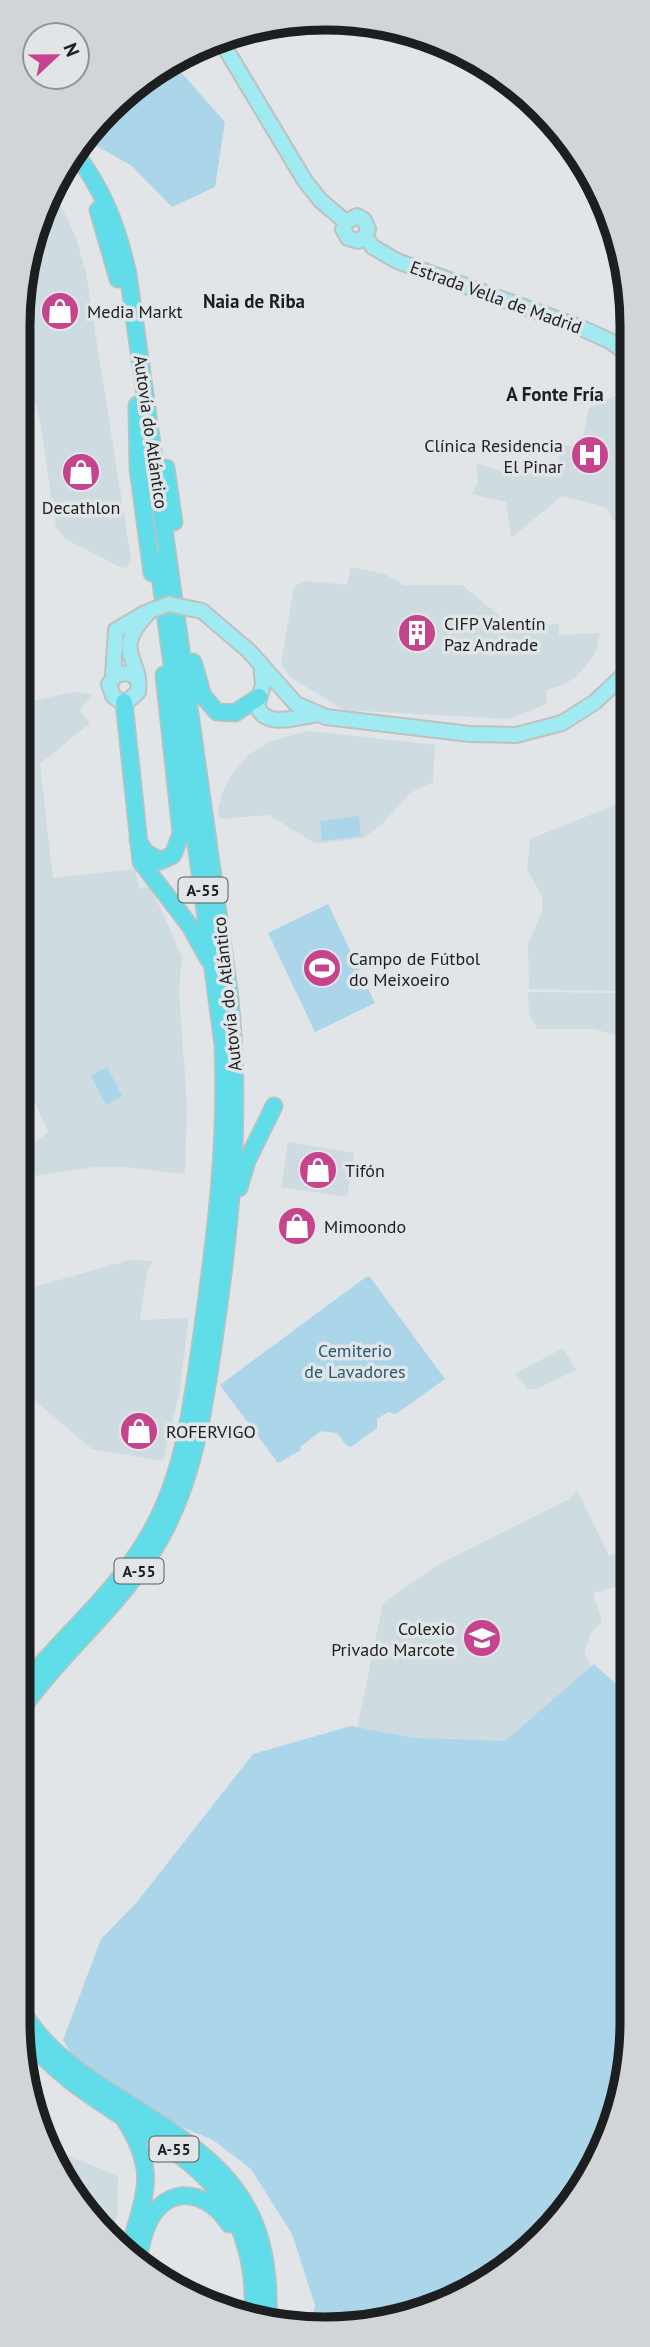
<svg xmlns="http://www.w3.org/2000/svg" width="650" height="2347" font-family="'PT Sans',sans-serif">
	<rect width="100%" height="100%" fill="#e1e5e8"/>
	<!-- built -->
	<path fill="#cedbe1" d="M 59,202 L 75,235 L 86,273 L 131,559 L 128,567 L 122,568 L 65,539 L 56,527 L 40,421 L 23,357 L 23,265 L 47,207 Z
		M 630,385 L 630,435 L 616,438 L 626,474 L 624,516 L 619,521 L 613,520 L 606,507 L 562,496 L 511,538 L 506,502 L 472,494 L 478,482 L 476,463 L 517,477 L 520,468 L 549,471 L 559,463 L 559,446 L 581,446 L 589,408 L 617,395 L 615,389 Z
		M 351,567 L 385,574 L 404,585 L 462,585 L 513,627 L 559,624 L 559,635 L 600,633 L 595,654 L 578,675 L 564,685 L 546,690 L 547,704 L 508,719 L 344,710 L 290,677 L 281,665 L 294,586 L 307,581 L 347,585 Z
		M 73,692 L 93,695 L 80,710 L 90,723 L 40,764 L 53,878 L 135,869 L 139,889 L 149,886 L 163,913 L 182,957 L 179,991 L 187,1105 L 185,1174 L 125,1167 L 94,1167 L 36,1176 L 26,1150 L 48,1132 L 21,1070 L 22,703 Z
		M 308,731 L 435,745 L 433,782 L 410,793 L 383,823 L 364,838 L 316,844 L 269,815 L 220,819 L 218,811 L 222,794 L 230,777 L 248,755 L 271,741 Z
		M 628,800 L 629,988 L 618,991 L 529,989 L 528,945 L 542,911 L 542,897 L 527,869 L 530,839 Z
		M 528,992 L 619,993 L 626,1018 L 622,1037 L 594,1029 L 537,1029 L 529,1013 Z
		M 288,1142 L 354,1153 L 347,1197 L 281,1187 Z
		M 130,1260 L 153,1261 L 147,1271 L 140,1320 L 189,1318 L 179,1394 L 163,1461 L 92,1449 L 32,1398 L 27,1404 L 20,1398 L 20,1291 Z
		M 563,1348 L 576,1370 L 536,1389 L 528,1389 L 515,1374 Z
		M 577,1490 L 609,1556 L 628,1548 L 628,1583 L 593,1593 L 602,1622 L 591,1632 L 584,1653 L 596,1676 L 487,1776 L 355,1738 L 383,1603 L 439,1564 L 569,1499 Z
		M 18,1915 L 30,1916 L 34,1949 L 27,1953 L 27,1965 L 18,1968 Z
		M 45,2146 L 118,2176 L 117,2217 L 109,2236 L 94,2225 Z"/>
	<!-- green -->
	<path fill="#abd5e9" d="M 172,62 L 225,122 L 215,187 L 172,207 L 132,166 L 84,139 L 154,70 Z
		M 359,816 L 361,836 L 322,841 L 320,821 Z
		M 328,904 L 375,1003 L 315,1032 L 268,933 Z
		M 107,1067 L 122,1096 L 106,1105 L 91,1076 Z
		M 366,1277 L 370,1277 L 445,1379 L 396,1414 L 388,1412 L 377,1419 L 377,1428 L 351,1447 L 347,1446 L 337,1433 L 321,1431 L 300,1447 L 301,1450 L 278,1463 L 220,1385 Z
		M 594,1664 L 627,1694 L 627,1800 L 619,1807 L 627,1816 L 627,2082 L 581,2193 L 512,2266 L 405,2319 L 311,2328 L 315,2305 L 292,2234 L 251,2169 L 213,2140 L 146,2112 L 77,2064 L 63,2040 L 101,1939 L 137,1902 L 253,1754 L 351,1726 L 413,1738 L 505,1741 Z"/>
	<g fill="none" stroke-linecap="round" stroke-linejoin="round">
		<defs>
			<path id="major" d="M 221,41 L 305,181 L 321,201 L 346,222
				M 346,222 L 357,216 L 364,220 L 368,229 L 365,237
				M 346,222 L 343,229 L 348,238 L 358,241 L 365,237
				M 365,237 L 373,247 L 397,261 L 579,327 L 610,341 L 630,356
				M 202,611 L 249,651 L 296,704 L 326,717 L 470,734 L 516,735 L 562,723 L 595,702 L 629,670
				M 261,664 L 263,685 L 257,706 C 266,729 295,717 313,715
				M 113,676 L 116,630 L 145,613
				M 136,678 L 130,673 L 117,674 L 109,684 L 113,696 L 120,701 L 128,701 L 138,692 C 143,657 109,653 150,611"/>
			<path id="highway" d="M 98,210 L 118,279
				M 137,405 L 138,469 L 152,573
				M 166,468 L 174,522
				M 193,662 L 203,696 L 217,712 L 235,713 L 259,697
				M 124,702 L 141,862 L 190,926 L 209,960
				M 138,840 L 145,852 L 160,861 L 173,855 L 181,833 L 164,675
				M 239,1188 L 247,1161 L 274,1106
				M 19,1690 C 61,1638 114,1595 148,1537 C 185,1475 192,1403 202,1333 C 216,1232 227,1146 223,1044 L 158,561
				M 19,1713 C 61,1652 121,1606 159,1541 C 195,1478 205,1404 215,1333 C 232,1218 242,1106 229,990 L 128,274 C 118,229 103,187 73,151
				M 18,2003 C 37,2041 69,2065 104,2088 C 205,2153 273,2184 268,2319
				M 19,2028 C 100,2142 261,2137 253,2315
				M 125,2120 C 159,2175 144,2193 129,2251
				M 138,2259 C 141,2245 144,2228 152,2216 C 174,2182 211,2195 229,2224"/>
		</defs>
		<!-- major casing -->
		<use href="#major" stroke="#bfc0c0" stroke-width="18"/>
		<!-- highway casing -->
		<use href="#highway" stroke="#bfc0c0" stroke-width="19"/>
		<!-- major -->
		<use href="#major" stroke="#a0ebf1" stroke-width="14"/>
		<!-- highway -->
		<use href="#highway" stroke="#60dde8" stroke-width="16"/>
		<defs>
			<path id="major-bridge" d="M 150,611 L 169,604 L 202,611"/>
		</defs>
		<!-- major-bridge casing -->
		<use href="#major-bridge" stroke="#bfc0c0" stroke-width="18" stroke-linecap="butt"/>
		<!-- major-bridge -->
		<use href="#major-bridge" stroke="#a0ebf1" stroke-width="14"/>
	</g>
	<!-- icons -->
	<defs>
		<symbol id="shop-disc" viewBox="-11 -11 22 22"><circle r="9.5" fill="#c6448d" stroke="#e1e5e8"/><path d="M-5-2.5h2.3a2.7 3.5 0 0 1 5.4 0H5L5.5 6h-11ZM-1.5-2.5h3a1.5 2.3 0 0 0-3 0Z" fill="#fff"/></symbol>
		<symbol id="hospital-disc" viewBox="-11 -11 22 22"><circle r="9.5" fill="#c6448d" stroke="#e1e5e8"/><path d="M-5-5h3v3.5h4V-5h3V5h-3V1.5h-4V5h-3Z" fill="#fff"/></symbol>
		<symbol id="building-disc" viewBox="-11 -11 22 22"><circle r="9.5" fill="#c6448d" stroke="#e1e5e8"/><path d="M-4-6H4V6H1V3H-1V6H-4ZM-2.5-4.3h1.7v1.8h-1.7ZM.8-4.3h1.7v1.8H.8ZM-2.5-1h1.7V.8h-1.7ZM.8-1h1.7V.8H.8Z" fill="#fff"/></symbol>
		<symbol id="stadium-disc" viewBox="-11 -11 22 22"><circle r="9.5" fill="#c6448d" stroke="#e1e5e8"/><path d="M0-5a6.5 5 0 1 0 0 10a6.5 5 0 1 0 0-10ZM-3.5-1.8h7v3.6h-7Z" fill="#fff"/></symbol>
		<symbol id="school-disc" viewBox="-11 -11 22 22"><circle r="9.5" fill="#c6448d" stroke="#e1e5e8"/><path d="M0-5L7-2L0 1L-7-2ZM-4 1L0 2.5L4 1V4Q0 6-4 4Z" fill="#fff"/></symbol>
	</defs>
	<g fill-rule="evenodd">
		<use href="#shop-disc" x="38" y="289" width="44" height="44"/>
		<use href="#hospital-disc" x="568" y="433" width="44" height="44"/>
		<use href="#shop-disc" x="59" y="450" width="44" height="44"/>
		<use href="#building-disc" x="395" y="611" width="44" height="44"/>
		<use href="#stadium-disc" x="300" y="946" width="44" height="44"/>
		<use href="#shop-disc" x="296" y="1148" width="44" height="44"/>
		<use href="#shop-disc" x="275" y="1204" width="44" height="44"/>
		<use href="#shop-disc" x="117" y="1409" width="44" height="44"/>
		<use href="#school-disc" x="460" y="1616" width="44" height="44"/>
	</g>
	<g text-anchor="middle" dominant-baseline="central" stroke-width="7" stroke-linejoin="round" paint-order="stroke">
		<!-- shield labels -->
		<g fill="#e1e5e8" stroke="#575a5b" stroke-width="2">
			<rect x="178.5" y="877.5" width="49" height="25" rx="5"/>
			<rect x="114.5" y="1558.5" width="49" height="25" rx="5"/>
			<rect x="149.5" y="2136.5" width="49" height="25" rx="5"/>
		</g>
		<g font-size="16" font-weight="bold" fill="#1c1e1f">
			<text x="203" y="890">A-55</text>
			<text x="139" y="1571">A-55</text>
			<text x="174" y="2149">A-55</text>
		</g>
		<!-- street labels -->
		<g font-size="18" fill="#1c1e1f" stroke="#e1e5e8">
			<text transform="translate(496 297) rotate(20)">Estrada Vella de Madrid</text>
			<text transform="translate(151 432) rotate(82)">Autovía do Atlántico</text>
			<text transform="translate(227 994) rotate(-96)">Autovía do Atlántico</text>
		</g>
		<!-- poi labels -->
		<g font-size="18" fill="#1c1e1f" stroke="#e1e5e8" text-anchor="start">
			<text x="87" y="311">Media Markt</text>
			<text x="563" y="445" text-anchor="end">Clínica Residencia<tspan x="563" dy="21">El Pinar</tspan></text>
			<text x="81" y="507" text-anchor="middle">Decathlon</text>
			<text x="444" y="623">CIFP Valentín<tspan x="444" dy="21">Paz Andrade</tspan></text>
			<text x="349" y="958">Campo de Fútbol<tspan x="349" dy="21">do Meixoeiro</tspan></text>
			<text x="345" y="1170">Tifón</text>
			<text x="324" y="1226">Mimoondo</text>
			<text x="166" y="1431">ROFERVIGO</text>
			<text x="455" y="1628" text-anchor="end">Colexio<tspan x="455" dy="21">Privado Marcote</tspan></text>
		</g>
		<!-- park labels -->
		<g font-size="18" fill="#255c72" stroke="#e1e5e8">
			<text x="355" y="1350">Cemiterio<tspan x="355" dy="21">de Lavadores</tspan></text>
		</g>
		<!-- neighbourhood labels -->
		<g font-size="19" font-weight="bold" fill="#1c1e1f" stroke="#e1e5e8">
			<text x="254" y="301">Naia de Riba</text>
			<text x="555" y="394">A Fonte Fría</text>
		</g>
	</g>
	<!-- crop -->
	<path d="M0 0H650V2347H0ZM325 30H325A295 295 0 0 1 620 325V2022A295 295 0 0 1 325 2317H325A295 295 0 0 1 30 2022V325A295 295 0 0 1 325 30Z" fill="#d1d5d8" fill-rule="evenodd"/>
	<path fill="none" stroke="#1c1e1f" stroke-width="9" d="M325 30H325A295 295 0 0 1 620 325V2022A295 295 0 0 1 325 2317H325A295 295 0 0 1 30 2022V325A295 295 0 0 1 325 30Z"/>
	<!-- north arrow -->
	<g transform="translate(56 56) rotate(68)"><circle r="33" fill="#e1e5e8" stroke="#929598" stroke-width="2"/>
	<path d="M0-5L12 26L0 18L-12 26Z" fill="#c6448d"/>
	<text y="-10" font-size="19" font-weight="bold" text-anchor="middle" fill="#1c1e1f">N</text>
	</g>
</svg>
